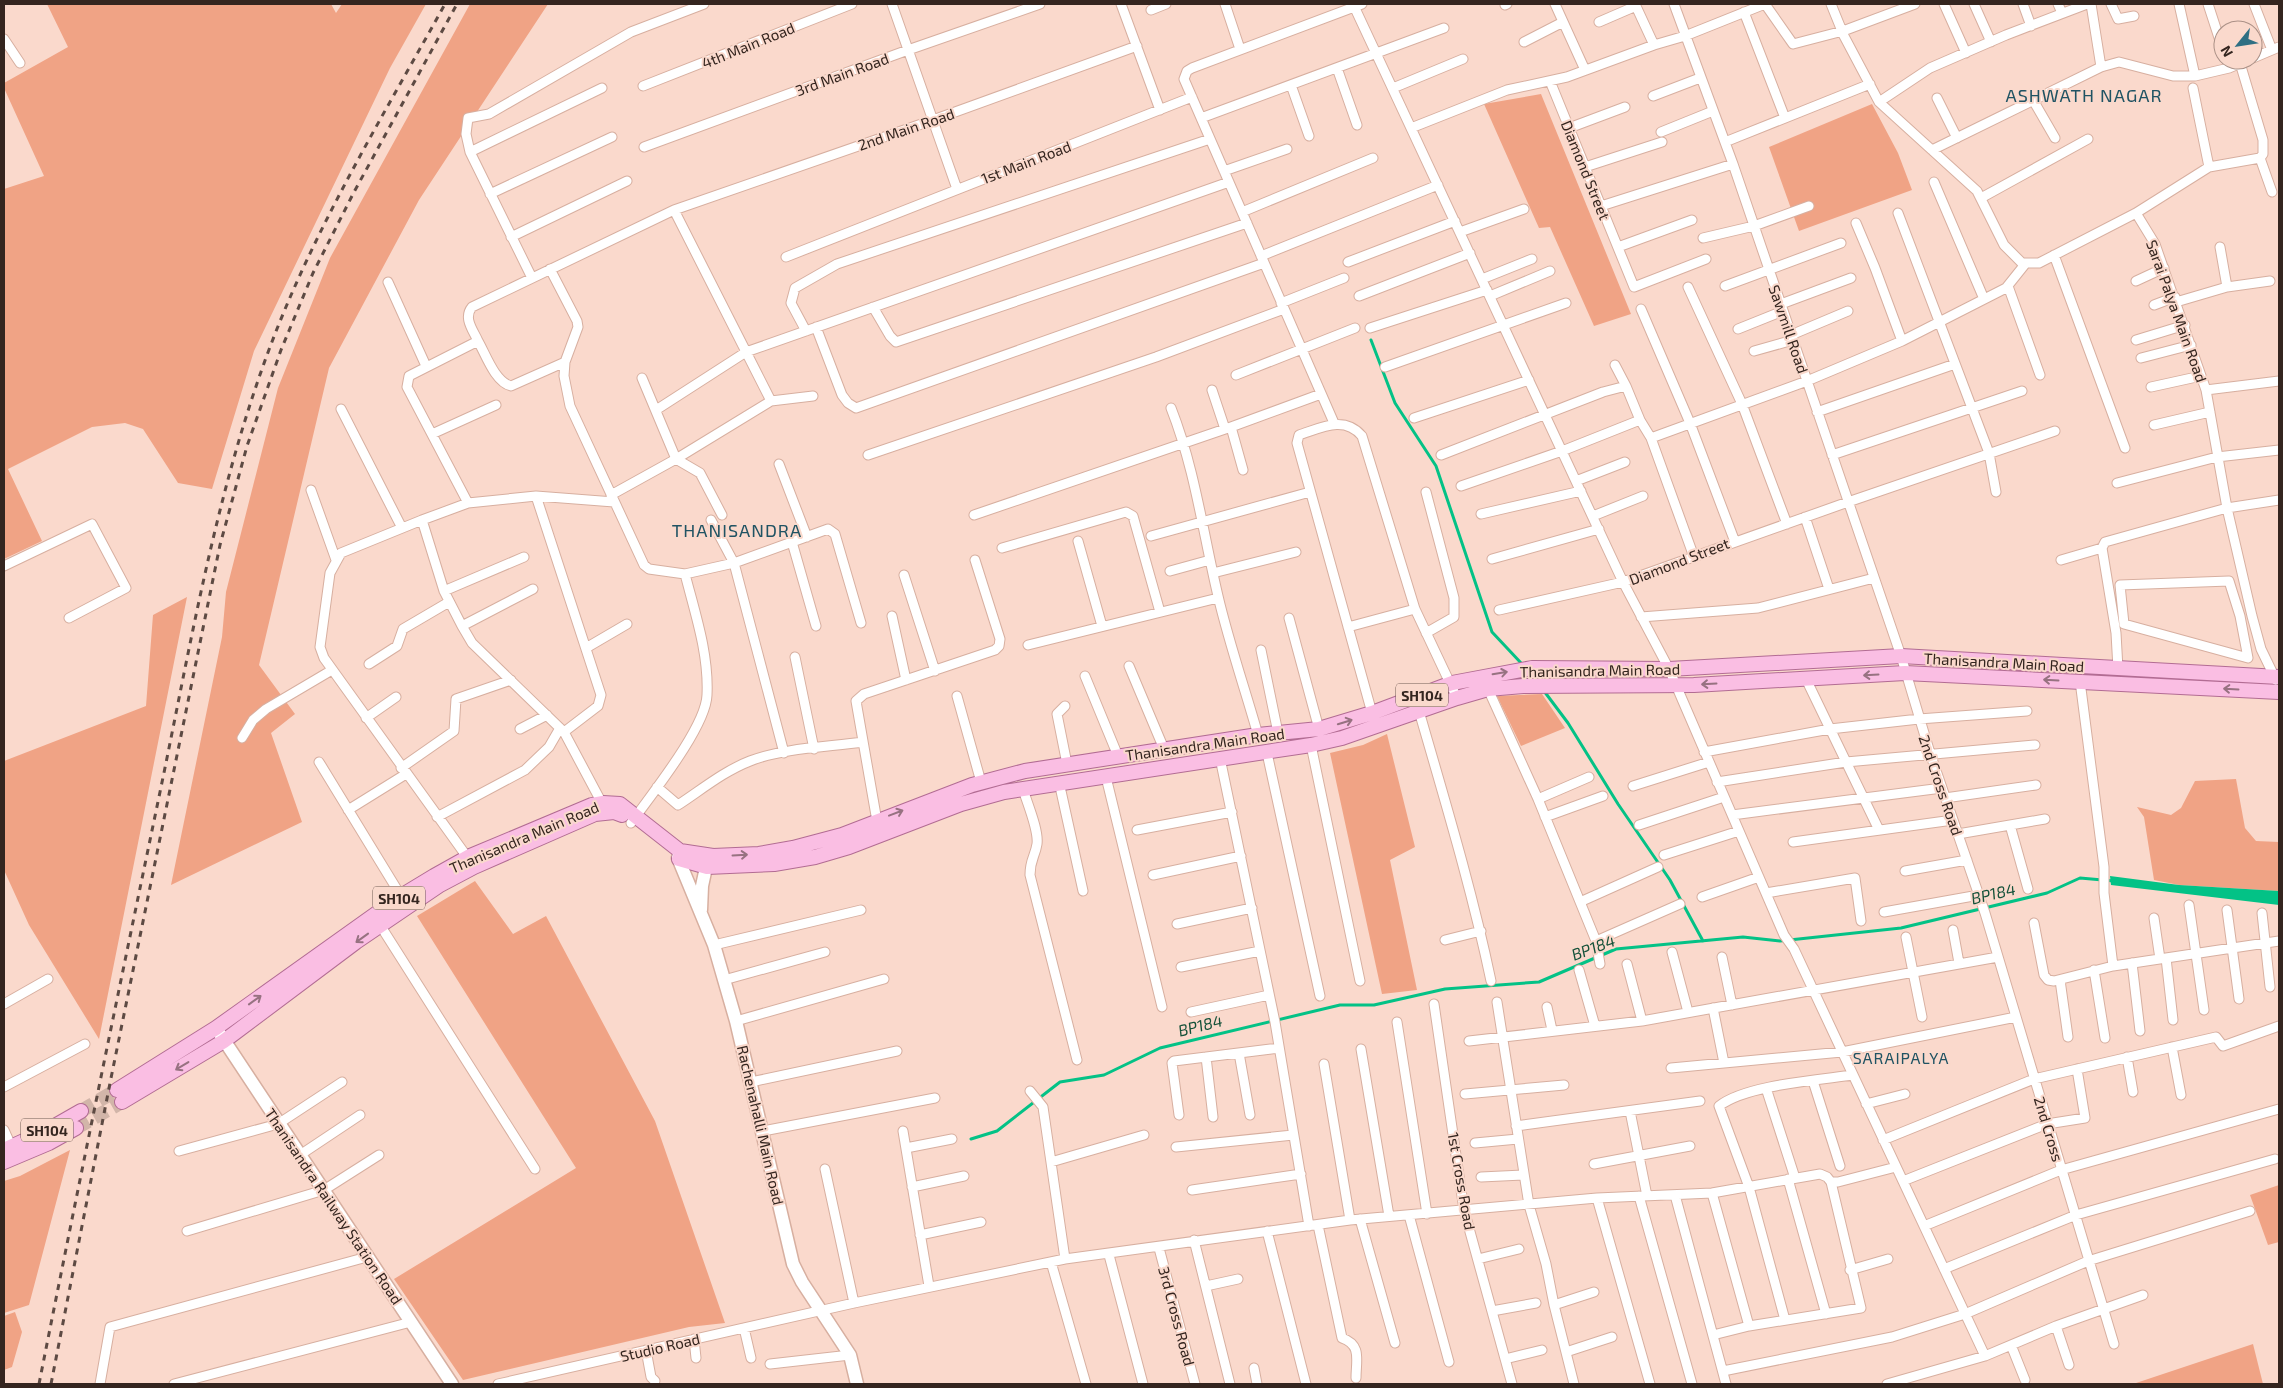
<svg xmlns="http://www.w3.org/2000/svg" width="2283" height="1388" font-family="'Exo 2',sans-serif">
	<rect width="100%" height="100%" fill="#fad9cc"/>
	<!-- green -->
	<path fill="#f0a385" d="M 47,4 L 331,4 L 336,13 L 342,4 L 426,4 L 390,68 L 254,351 L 212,489 L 178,483 L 143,429 L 125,423 L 92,427 L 8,469 L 42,541 L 4,559 L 4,189 L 44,176 L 4,88 L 4,83 L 68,47 Z
		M 470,4 L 548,4 L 419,200 L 329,368 L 259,665 L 295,714 L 271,733 L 302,822 L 171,885 L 222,637 L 226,592 L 278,388 L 330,258 Z
		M 1541,94 L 1631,314 L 1594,326 L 1550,227 L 1539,228 L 1484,104 Z
		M 1872,104 L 1898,153 L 1912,190 L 1799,231 L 1769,147 Z
		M 187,597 L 99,1039 L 29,925 L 4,870 L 4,761 L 146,706 L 153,615 Z
		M 1542,694 L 1565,728 L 1521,746 L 1497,696 Z
		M 1387,734 L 1415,847 L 1390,860 L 1417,990 L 1382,994 L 1330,753 L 1363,745 Z
		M 2236,779 L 2245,828 L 2256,841 L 2279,842 L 2279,891 L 2179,885 L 2154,880 L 2144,817 L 2137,807 L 2171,815 L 2181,808 L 2195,781 Z
		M 475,881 L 513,934 L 546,916 L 655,1121 L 725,1323 L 689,1327 L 463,1380 L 394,1279 L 576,1168 L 417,916 Z
		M 70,1150 L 29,1305 L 4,1313 L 4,1181 L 20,1176 Z
		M 2279,1185 L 2279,1242 L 2268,1245 L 2250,1195 Z
		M 15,1312 L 22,1332 L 12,1367 L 4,1370 L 4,1316 Z
		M 2253,1344 L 2263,1384 L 2133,1384 Z"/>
	<!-- water -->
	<path fill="#03c286" d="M 2110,876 L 2179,885 L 2279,891 L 2279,905 L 2111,885 Z"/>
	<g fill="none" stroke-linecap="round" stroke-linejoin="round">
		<!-- stream -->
		<path stroke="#03c286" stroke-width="3" d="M 1371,340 L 1395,403 L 1436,466 L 1492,632 L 1522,664
			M 1544,691 L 1568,723 L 1618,804 L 1670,880 L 1703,941
			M 971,1139 L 997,1131 L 1060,1082 L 1104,1075 L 1160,1048 L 1340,1005 L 1374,1005 L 1445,989 L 1539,982 L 1616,949 L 1743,937 L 1780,941 L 1901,928 L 2047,893 L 2080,878 L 2114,881"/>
		<!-- primary-tunnel -->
		<path stroke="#d2b5a9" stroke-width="14" stroke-dasharray="14 7" stroke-linecap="butt" d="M 81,1111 L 117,1090
			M 76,1128 L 122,1102"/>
		<defs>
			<path id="street" d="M 892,4 L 957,189
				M 1121,4 L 1160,110
				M 1225,4 L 1240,49
				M 1353,4 L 1623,582 L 1669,669 L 1784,935 L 1794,949 L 1985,1356
				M 1555,4 L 1585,70
				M 1635,4 L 1654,45
				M 1674,4 L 1733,164 L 1901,656 L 1930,753 L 1985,913 L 2114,1344
				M 1831,4 L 1844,36 L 1879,102 L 1977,191 L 2004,245 L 2022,263 L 2039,263 L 2136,213 L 2155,244 L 2206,390 L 2227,508 L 2252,616 L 2261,649 L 2276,680
				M 1944,4 L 1966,53
				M 1974,4 L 1991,42
				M 2023,4 L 2031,26
				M 2058,4 L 2062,13
				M 2091,4 L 2101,67
				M 2111,4 L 2118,19 L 2134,16
				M 2179,4 L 2195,76
				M 2208,4 L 2223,50
				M 2254,4 L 2272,50
				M 1505,5 L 1507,4
				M 1151,10 L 1166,4
				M 1744,12 L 1785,118
				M 1599,22 L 1636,6
				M 4,39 L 20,63
				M 1524,42 L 1563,22
				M 2253,58 L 2279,47
				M 1337,68 L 1357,125
				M 1550,81 L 1634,287 L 1706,259
				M 1291,85 L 1309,136
				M 643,86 L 852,4
				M 1393,88 L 1463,59
				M 2193,88 L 2209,167
				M 1653,96 L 1700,78
				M 1937,98 L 1957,138
				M 2033,100 L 2055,138
				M 1879,102 L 1930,68 L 2006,35 L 2087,4
				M 1201,118 L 1444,28
				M 1411,128 L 1507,90 L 1567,77 L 1654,45 L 1685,36 L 1765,4 L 1793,44 L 1843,31 L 1915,4
				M 1569,128 L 1625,107
				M 1661,132 L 1713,111
				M 1725,142 L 1870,84
				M 644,147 L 908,50 L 1040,4
				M 1932,150 L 2101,67 L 2119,62 L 2173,76 L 2195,76 L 2229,68 L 2248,60
				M 470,152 L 602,88
				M 2260,158 L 2272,192
				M 1585,167 L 1662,142
				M 1224,171 L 1287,149
				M 1934,182 L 1984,299
				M 490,194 L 612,137
				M 1981,198 L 2088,139
				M 1601,206 L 1733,164
				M 674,210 L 771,401 L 676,459 L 700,473 L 722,515
				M 1242,212 L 1373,158
				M 1898,213 L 1989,453 L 1996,492
				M 2136,213 L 2209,167 L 2260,158 L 2263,154 L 2263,140 L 2240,63
				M 1856,223 L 1875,268 L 1902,341
				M 1460,232 L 1524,209
				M 511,237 L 627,181
				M 1703,238 L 1754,226 L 1809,206
				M 1618,247 L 1692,220
				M 2220,247 L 2227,287
				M 2054,255 L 2125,448
				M 1261,256 L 1438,185
				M 786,257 L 1192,97
				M 1348,262 L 1455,221
				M 550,269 L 577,321 L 578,327 L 565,362 L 564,376 L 570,406 L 644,565 L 649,569 L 685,574 C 695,613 709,654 707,695 C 706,727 651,795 631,823
				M 532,278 L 470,152 L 466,134 L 468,118 L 489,114 L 631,32 L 704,4
				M 1482,279 L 1532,259
				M 2136,281 L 2164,268
				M 388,282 L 426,366
				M 1725,286 L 1841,243
				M 2008,286 L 2040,375
				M 1688,287 L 1742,404 L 1787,524
				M 1359,296 L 1470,253
				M 1490,296 L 1550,271
				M 2176,302 L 2227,287 L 2270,281
				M 1281,303 L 1344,278
				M 1781,304 L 1851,278
				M 2154,305 L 2175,297
				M 873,307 L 890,336 L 896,342 L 1247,223
				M 1641,309 L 1690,423 L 1735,542
				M 816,327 L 842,395 L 848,403 L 856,408 L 1264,263
				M 1370,328 L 1487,290
				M 1738,329 L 1783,311
				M 806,331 L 791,303 L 795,288 L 837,264 L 1210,139
				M 1791,335 L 1848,311
				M 2136,340 L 2185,325
				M 478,341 C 486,355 495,382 511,386 L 565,362
				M 1754,351 L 1793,340
				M 2141,358 L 2191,345
				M 1615,365 L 1626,386
				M 1385,367 L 1566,303
				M 1236,375 L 1355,328
				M 2151,387 L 2201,376
				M 1212,390 L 1225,429
				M 2206,390 L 2279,381
				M 771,401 L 813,396
				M 1171,408 C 1195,469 1203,533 1218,596 C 1229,643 1245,689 1258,735
				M 341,409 L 402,528
				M 656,410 L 746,352 L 1229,182
				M 1817,412 L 1955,364
				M 1414,418 L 1529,380
				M 1334,423 L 1184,79 L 1187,71 L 1192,68 L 1362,4
				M 2154,425 L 2210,412
				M 1231,427 L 1243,470
				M 432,434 L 496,405
				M 1651,438 L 1807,381 L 1902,341 L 2006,288 L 2026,263
				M 868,455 L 1156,357 L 1284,309
				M 1441,455 L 1603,392 L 1626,386 L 1640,420 L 1651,438 L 1694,557
				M 1832,455 L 2022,391
				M 779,464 L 807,537
				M 1576,481 L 1625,462
				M 2117,483 L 2217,457 L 2279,450
				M 1461,486 L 1562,451 L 1640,420
				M 311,490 L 336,560
				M 1426,492 L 1454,598 L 1454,617 L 1426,633
				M 611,495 L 676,459 L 642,378
				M 536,496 L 601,695 L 598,706 L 564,732
				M 468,503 L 536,496 L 614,502
				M 1481,514 L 1581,491
				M 974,515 L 1231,427 L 1321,394
				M 1593,516 L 1643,496
				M 1805,517 L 1829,589
				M 422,520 L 341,553 L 330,573 L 320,647 L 324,658 L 470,861
				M 711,520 L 734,563 L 784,753
				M 1151,536 L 1310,492
				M 1078,541 L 1102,626
				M 792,542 L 816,626
				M 1002,548 L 1126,512 L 1133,516 L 1160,612
				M 1492,559 L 1599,529
				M 2061,560 L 2102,548
				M 4,566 L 92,524 L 126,588 L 69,618
				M 1170,571 L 1210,560
				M 1213,573 L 1296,552
				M 685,574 L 734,563 L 828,529 L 835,534 L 861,623
				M 904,575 L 935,671
				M 2229,581 L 2240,616 L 2248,658 L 2124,624 L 2120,585 Z
				M 444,591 L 524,557
				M 1499,610 L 1623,582 L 1848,502 L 2055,431
				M 892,616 L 906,680
				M 1641,617 L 1758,608 L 1874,578
				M 1289,618 L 1319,729
				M 462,626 L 533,589
				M 1348,627 L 1415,609
				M 1028,645 L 1218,598
				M 586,648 L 627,624
				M 1261,650 L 1278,733
				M 795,657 L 814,749
				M 369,664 L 397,646 L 403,629 L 449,602
				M 1129,666 L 1164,749
				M 2118,669 L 2116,633 L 2102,548 L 2105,542 L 2227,508 L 2279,500
				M 1085,676 L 1118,756
				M 1806,679 L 1879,830
				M 2080,681 L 2104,867 L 2104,893 L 2113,966 L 2279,941
				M 1488,689 L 1538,799 L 1596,941 L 1600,964
				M 957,696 L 981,782
				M 1065,706 L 1057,714 L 1067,764
				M 1419,711 C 1445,801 1472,890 1491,981
				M 1372,713 L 1297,443 L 1299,435 C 1321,428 1344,415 1362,436 L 1415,609 L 1457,698
				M 366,718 L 396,697
				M 520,729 L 547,715
				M 242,738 L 253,720 L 266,709 L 332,670
				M 1311,745 L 1360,981
				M 1704,752 L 1830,729 L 1919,719 L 2027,711
				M 1267,753 L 1320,996
				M 1220,758 L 1275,1022 L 1309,1226
				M 319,762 L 401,896
				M 401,768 L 454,731 L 456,699 L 511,680
				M 1106,777 L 1162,1007
				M 1059,782 L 1083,891
				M 1717,782 L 1846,762 L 2035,745
				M 1633,786 L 1709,762
				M 657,787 L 678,805 C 701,790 724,771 750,761 C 783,748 828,747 863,742
				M 1023,789 C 1027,803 1039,830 1037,844 C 1035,857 1030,859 1030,875 L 1077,1060
				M 1945,798 L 2036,785
				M 1538,799 L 1589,777
				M 604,807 L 564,732 L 472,643 L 462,626 L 444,591 L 422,520 L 468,503 L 407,387 L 409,376 L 478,341 C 473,330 463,318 472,307 L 674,210 L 933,120 L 1137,46
				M 348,810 L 406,774
				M 1732,815 L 1942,788
				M 437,817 L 525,770 L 549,747 L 560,728
				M 1545,817 L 1603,796
				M 1639,825 L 1724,797
				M 2010,825 L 2028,889
				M 878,827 L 856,701 L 864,694 L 995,650 L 999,646 L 1000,639 L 975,560
				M 1137,830 L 1232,812
				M 1958,834 L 2045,819
				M 1793,842 L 1953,820
				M 1664,855 L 1739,831
				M 1905,871 L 1967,860
				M 1153,875 L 1241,856
				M 1766,893 L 1855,878 L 1861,921
				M 1702,897 L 1759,877
				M 1580,902 L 1658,867
				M 2189,905 L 2204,1010
				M 2227,910 L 2239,999
				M 1884,912 L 1979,895
				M 2262,913 L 2270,987
				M 2154,918 L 2160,959
				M 2034,923 L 2044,975 L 2048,980 L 2054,981 L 2113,966
				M 1177,924 L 1252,908
				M 380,925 L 535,1169
				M 1953,930 L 1959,963
				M 1906,937 L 1922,1017
				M 1445,940 L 1481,931
				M 1596,941 L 1680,904
				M 714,945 L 861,910
				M 1672,952 L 1688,1012
				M 1722,957 L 1732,1005
				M 2166,958 L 2173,1020
				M 2132,963 L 2140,1031
				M 1627,964 L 1642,1021
				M 1181,967 L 1260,951
				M 1579,970 L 1595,1026
				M 2094,970 L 2105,1038
				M 724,980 L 825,952
				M 2060,980 L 2068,1037
				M 1497,1002 L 1529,1205 L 1546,1264 L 1554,1305 L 1574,1384
				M 4,1004 L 48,979
				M 1434,1004 L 1464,1210 L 1512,1384
				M 1547,1007 L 1552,1030
				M 1713,1008 L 1724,1063
				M 1191,1012 L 1269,995
				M 736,1021 L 884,979
				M 1397,1022 L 1427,1214
				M 1469,1041 L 1642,1021 L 1998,957
				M 2172,1047 L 2181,1095
				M 1361,1049 L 1389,1216
				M 1239,1053 L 1250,1115
				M 1206,1057 L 1213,1117
				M 2127,1057 L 2133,1092
				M 1324,1064 L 1350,1220
				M 1671,1068 L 1842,1052 L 2016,1017
				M 1813,1081 L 1840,1166
				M 751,1082 L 897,1051
				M 4,1087 L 85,1044
				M 1766,1088 L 1795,1178
				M 1030,1091 L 1043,1107 L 1065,1259
				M 1465,1094 L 1564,1085
				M 1866,1104 L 1905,1094
				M 1630,1111 L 1647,1196
				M 1179,1115 L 1172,1063 L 1174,1061 L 1279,1048
				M 1516,1126 L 1700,1101
				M 4,1130 L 13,1150
				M 763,1131 L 935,1098
				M 903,1131 L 929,1286
				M 1883,1140 L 2034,1079 L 2216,1037 L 2223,1046 L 2279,1026
				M 1475,1143 L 1518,1139
				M 1176,1147 L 1293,1135
				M 906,1148 L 952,1139
				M 179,1151 L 278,1124 L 342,1082
				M 300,1155 L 360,1115
				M 1051,1162 L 1144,1135
				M 1594,1164 L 1690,1146
				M 825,1169 L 854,1303
				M 1481,1177 L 1523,1175
				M 1788,1179 L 1826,1314
				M 1903,1181 L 2047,1124 L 2085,1118 L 2077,1069
				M 912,1187 L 964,1176
				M 1192,1190 L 1301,1174
				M 1712,1193 L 1749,1326
				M 1675,1195 L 1726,1384
				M 1639,1196 L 1692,1384
				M 1597,1198 L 1650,1384
				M 1409,1215 L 1449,1362
				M 1360,1219 L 1395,1343
				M 1318,1225 L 1342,1338 C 1362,1345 1356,1360 1356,1378
				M 1924,1226 L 2061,1170 L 2279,1109
				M 187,1231 L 324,1190 L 379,1155
				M 1267,1231 L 1306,1384
				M 920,1235 L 981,1222
				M 1194,1240 L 1230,1384
				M 1159,1248 L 1195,1384
				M 1109,1255 L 1143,1384
				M 1478,1259 L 1519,1249
				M 1051,1262 L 1086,1384
				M 1944,1269 L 2076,1215 L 2275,1159
				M 1850,1270 L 1888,1259
				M 1206,1286 L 1238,1279
				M 1554,1305 L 1594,1292
				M 1492,1311 L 1536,1303
				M 1785,1320 L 1749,1187 L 1719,1106 C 1746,1085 1818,1080 1853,1075
				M 2056,1326 L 2069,1365
				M 744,1328 L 751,1358
				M 1713,1335 L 1749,1326 L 1861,1308 L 1831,1182
				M 694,1339 L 696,1358
				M 2011,1345 L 2025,1380
				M 646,1350 L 651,1377 L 655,1381
				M 1566,1352 L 1612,1337
				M 1505,1359 L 1542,1350
				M 770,1364 L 850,1355
				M 1254,1368 L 1257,1384
				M 1723,1371 L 1892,1337 L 1965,1314 L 2088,1261 L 2250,1211
				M 100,1384 L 110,1327 L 367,1257
				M 174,1384 L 411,1322
				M 498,1384 L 854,1303 L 1065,1259 L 1350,1220 L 1597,1198 L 1712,1193 L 1820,1174 L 1827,1177 L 1831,1182 L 1838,1182 L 1896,1167
				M 1887,1384 L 1985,1356 L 2056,1326 L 2143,1295"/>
			<path id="secondary" d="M 680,851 L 678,858 L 714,945 L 736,1021 L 793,1264 L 802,1282 L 850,1355 L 857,1384
				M 701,910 L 702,886 L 708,858
				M 216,1028 L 452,1384"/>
			<path id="primary" d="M 679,859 L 707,867 L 774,864 L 815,857 L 849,847 L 961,804 L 1004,792 L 1311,745 L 1342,738 L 1457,698 L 1488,689 L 1523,686 L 1694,685 L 1905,673 L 2279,692
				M 117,1090 L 216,1028 L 401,896 L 434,876 L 468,857 L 592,805 L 603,803 L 620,804 L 680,851 L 713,856 L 759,854 L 793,848 L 842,835 L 972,785 L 1025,771 L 1258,735 L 1319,729 L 1372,713 L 1452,683 L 1532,668 L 1669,669 L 1901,656 L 2279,677
				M 122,1102 L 224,1041 L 356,942 L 440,885 L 474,867 L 595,814 L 614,812 L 622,815
				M 4,1150 L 46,1131 L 81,1111
				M 4,1162 L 49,1143 L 76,1128"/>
		</defs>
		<!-- street casing -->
		<use href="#street" stroke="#d7afa0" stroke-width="11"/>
		<!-- secondary casing -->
		<use href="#secondary" stroke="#d7afa0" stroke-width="15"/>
		<!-- primary casing -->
		<use href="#primary" stroke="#b26c93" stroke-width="16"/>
		<!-- street -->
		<use href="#street" stroke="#fff" stroke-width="9"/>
		<!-- secondary -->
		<use href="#secondary" stroke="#fff" stroke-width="12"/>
		<!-- primary -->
		<use href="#primary" stroke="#fabee3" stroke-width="14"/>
		<!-- rail -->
		<path stroke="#5d4a43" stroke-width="3" stroke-dasharray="6 6" stroke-linecap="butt" d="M 39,1384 C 78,1187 119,989 160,792 C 191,643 216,491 270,347 C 315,227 383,116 445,4
			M 51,1384 L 111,1078 L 220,545 L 247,446 L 281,350 L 313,273 L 354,192 L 457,4"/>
	</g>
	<!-- one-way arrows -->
	<defs><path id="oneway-shaft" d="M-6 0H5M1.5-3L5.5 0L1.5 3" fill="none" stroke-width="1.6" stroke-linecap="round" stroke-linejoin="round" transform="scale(1.25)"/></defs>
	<g stroke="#977281">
		<use href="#oneway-shaft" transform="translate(1500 673) rotate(-9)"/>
		<use href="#oneway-shaft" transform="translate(1871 675) rotate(177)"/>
		<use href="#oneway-shaft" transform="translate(2051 680) rotate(-177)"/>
		<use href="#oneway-shaft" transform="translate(1709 684) rotate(177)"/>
		<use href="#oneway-shaft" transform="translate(2231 689) rotate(-177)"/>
		<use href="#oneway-shaft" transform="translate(1345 722) rotate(-17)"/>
		<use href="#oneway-shaft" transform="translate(896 813) rotate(-21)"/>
		<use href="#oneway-shaft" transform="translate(740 855) rotate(-3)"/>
		<use href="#oneway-shaft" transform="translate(362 938) rotate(144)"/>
		<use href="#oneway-shaft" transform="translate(255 1000) rotate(-36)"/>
		<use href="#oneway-shaft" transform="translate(182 1066) rotate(149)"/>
	</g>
	<g text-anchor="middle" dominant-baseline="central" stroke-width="4" stroke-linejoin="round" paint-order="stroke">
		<!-- shield labels -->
		<g fill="#fad9cc" stroke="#6f5b53" stroke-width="1">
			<rect x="1396" y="683.5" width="52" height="23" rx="4"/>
			<rect x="373" y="886.5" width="52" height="23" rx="4"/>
			<rect x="21" y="1118.5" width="52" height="23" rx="4"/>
		</g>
		<g font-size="14" font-weight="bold" fill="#34251f">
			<text x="1422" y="695">SH104</text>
			<text x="399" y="898">SH104</text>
			<text x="47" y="1130">SH104</text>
		</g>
		<!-- street labels -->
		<g font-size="15" fill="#34251f" stroke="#fad9cc">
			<text transform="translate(748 45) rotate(-22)">4th Main Road</text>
			<text transform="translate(842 74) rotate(-20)">3rd Main Road</text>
			<text transform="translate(906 129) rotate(-19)">2nd Main Road</text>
			<text transform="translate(1026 162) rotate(-21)">1st Main Road</text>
			<text transform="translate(1586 170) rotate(68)">Diamond Street</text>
			<text transform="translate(2177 311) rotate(70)">Sarai Palya Main Road</text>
			<text transform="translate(1789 329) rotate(71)">Sawmill Road</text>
			<text transform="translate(1679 561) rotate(-21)">Diamond Street</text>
			<text transform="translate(2004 662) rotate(3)">Thanisandra Main Road</text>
			<text transform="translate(1600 670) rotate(-1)">Thanisandra Main Road</text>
			<text transform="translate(1205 744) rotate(-8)">Thanisandra Main Road</text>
			<text transform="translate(1941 785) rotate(71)">2nd Cross Road</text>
			<text transform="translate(524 837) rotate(-23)">Thanisandra Main Road</text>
			<text transform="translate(761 1125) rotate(77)">Rachenahalli Main Road</text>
			<text transform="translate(2049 1129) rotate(73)">2nd Cross</text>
			<text transform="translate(1462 1181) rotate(80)">1st Cross Road</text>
			<text transform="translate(334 1206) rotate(56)">Thanisandra Railway Station Road</text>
			<text transform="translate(1177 1316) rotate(75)">3rd Cross Road</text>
			<text transform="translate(660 1347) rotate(-13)">Studio Road</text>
		</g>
		<!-- water labels -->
		<g font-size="16" font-style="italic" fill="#145139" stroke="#fad9cc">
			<text transform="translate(1993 893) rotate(-13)">BP184</text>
			<text transform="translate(1593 947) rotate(-20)">BP184</text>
			<text transform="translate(1200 1025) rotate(-14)">BP184</text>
		</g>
		<!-- neighbourhood labels -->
		<g font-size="16" letter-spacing="1" fill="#205363" stroke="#fad9cc">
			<text x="1901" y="1057">SARAIPALYA</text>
		</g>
		<!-- quarter labels -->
		<g font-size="18" letter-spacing="1" fill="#205363" stroke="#fad9cc">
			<text x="2084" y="95">ASHWATH NAGAR</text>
			<text x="737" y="530">THANISANDRA</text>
		</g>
	</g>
	<!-- border -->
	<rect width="2283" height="1388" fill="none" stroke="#34251f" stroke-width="10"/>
	<!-- north arrow -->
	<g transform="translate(2238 45) rotate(240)"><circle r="24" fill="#fad9cc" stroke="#ab9187"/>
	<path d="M0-4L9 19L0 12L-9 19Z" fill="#2f6f83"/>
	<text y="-8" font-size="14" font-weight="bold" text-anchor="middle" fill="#34251f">N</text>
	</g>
</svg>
